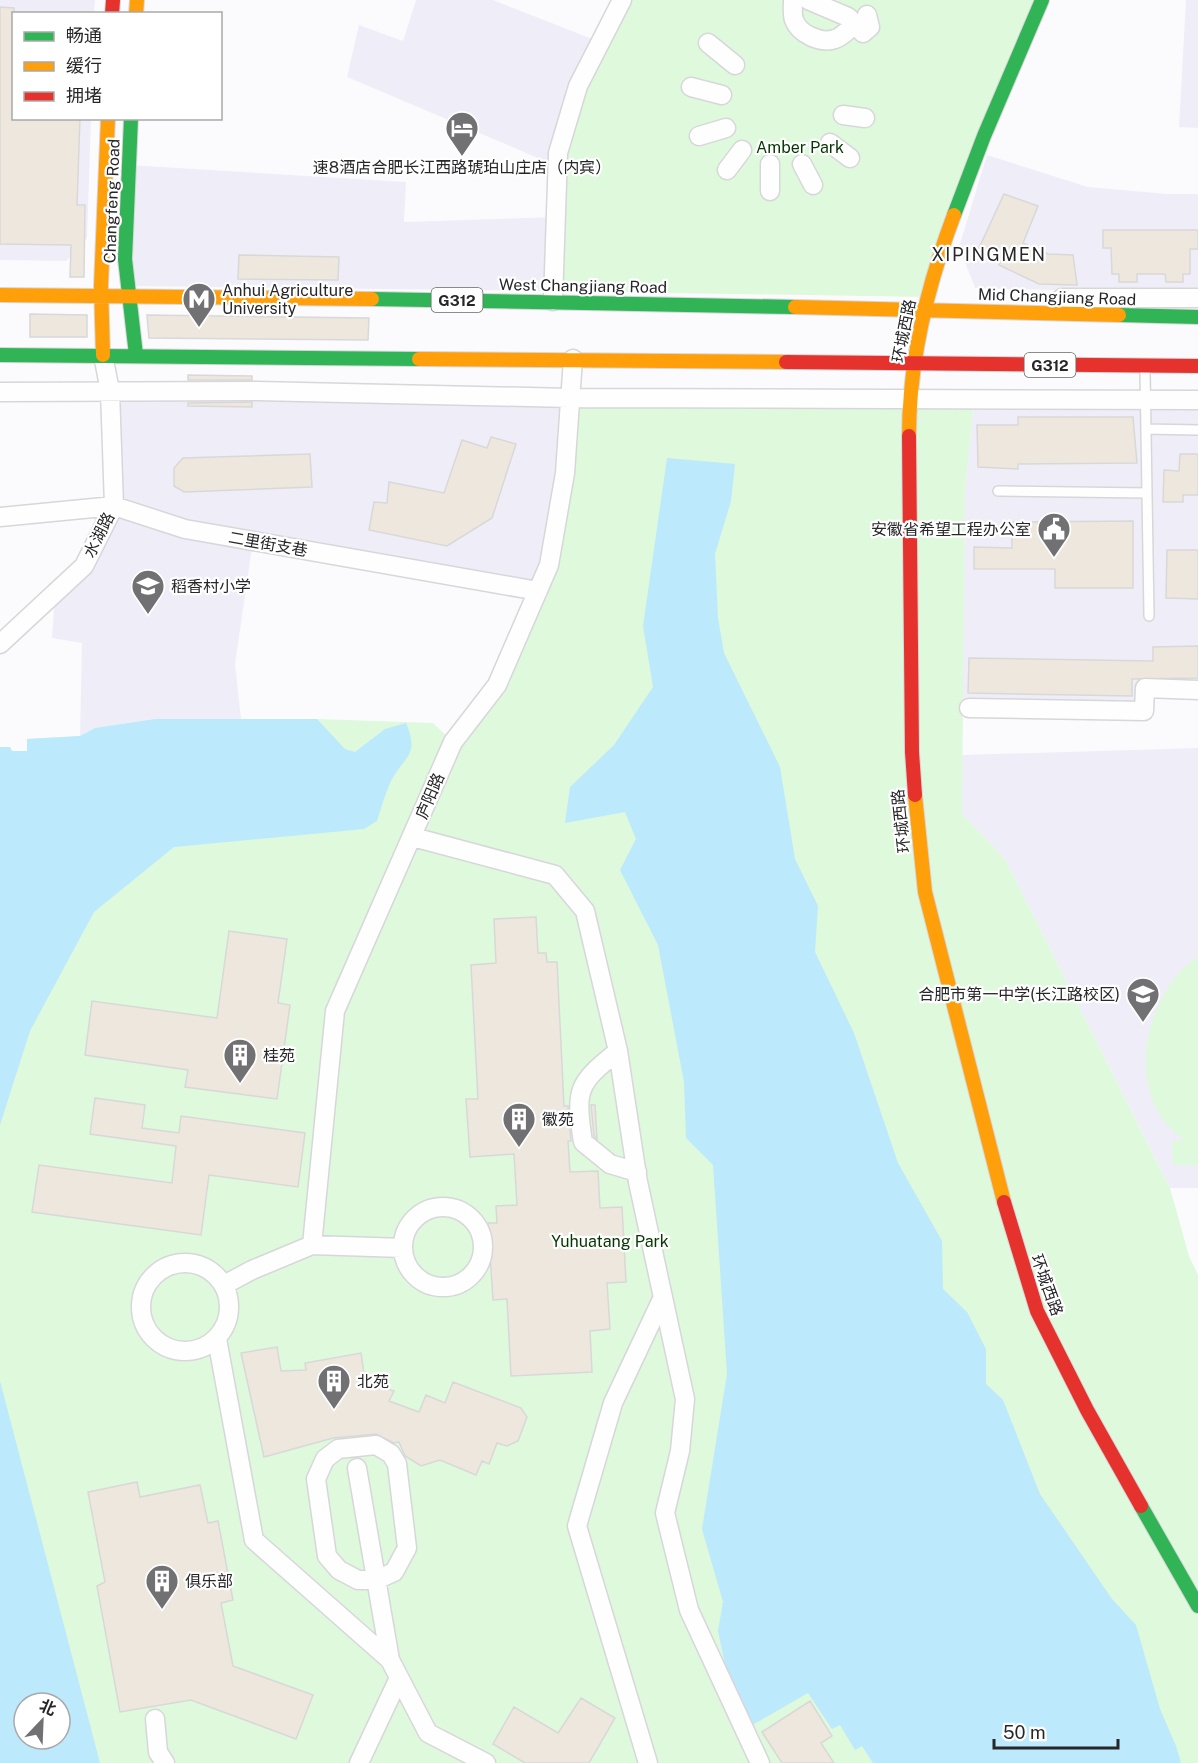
<svg xmlns="http://www.w3.org/2000/svg" width="1198" height="1763" font-family="'Public Sans','Noto Sans SC',sans-serif">
	<rect width="100%" height="100%" fill="#fbfbfe"/>
	<!-- built -->
	<path fill="#efeef8" d="M 0,0 L 95,0 L 94,13 L 14,14 L 14,118 L 91,119 L 87,238 L 66,261 L 0,260 Z
		M 416,0 L 493,0 L 600,42 L 557,166 L 347,77 L 359,25 L 403,41 Z
		M 1186,0 L 1198,0 L 1198,128 L 1179,127 Z
		M 987,155 L 1088,187 L 1167,194 L 1198,194 L 1198,294 L 975,288 L 959,247 Z
		M 129,165 L 406,182 L 404,222 L 556,217 L 553,291 L 128,286 Z
		M 110,391 L 570,398 L 538,591 L 253,541 L 235,664 L 241,719 L 155,719 L 95,728 L 80,736 L 82,643 L 52,638 L 55,592 L 84,566 L 114,506 Z
		M 974,398 L 1198,400 L 1198,690 L 1145,688 L 1144,711 L 962,707 L 965,493 Z
		M 1198,748 L 1198,1188 L 1170,1188 L 1005,859 L 962,814 L 962,755 Z"/>
	<!-- green -->
	<path fill="#def9dc" fill-rule="evenodd" d="M 622,0 L 1042,0 L 927,297 L 553,291 L 558,153 Z
		M 570,398 L 974,398 L 965,493 L 962,814 L 1005,859 L 1170,1188 L 1189,1256 L 1198,1275 L 1198,1763 L 0,1763 L 0,747 L 10,747 L 12,751 L 27,751 L 27,739 L 80,736 L 95,728 L 155,719 L 317,719 L 433,723 L 453,742 L 497,685 L 549,565 ZM 24,1703 L 60,1703 L 60,1739 L 24,1739 Z
		M 1198,956 L 1198,1165 L 1173,1165 L 1172,1141 L 1185,1140 C 1176,1133 1168,1128 1162,1118 C 1128,1068 1151,989 1198,956 Z"/>
	<!-- water -->
	<path fill="#bce9fc" fill-rule="evenodd" d="M 667,458 L 735,464 L 731,501 L 715,554 L 718,618 L 724,653 L 780,767 L 795,859 L 818,906 L 815,952 L 854,1033 L 898,1163 L 942,1241 L 943,1289 L 967,1312 L 986,1349 L 986,1384 L 1003,1400 L 1040,1494 L 1112,1599 L 1136,1625 L 1160,1709 L 1176,1746 L 1181,1763 L 873,1763 L 862,1746 L 855,1750 L 840,1725 L 832,1729 L 808,1693 L 749,1727 L 731,1693 L 718,1631 L 723,1602 L 702,1529 L 727,1374 L 713,1165 L 686,1138 L 684,1082 L 658,945 L 620,870 L 636,839 L 625,812 L 565,823 L 570,787 L 614,745 L 653,687 L 643,626 Z
		M 155,719 L 317,719 L 345,749 L 355,752 L 385,729 L 406,723 C 420,756 404,756 391,781 C 385,794 381,808 377,821 L 364,829 L 174,847 L 94,912 L 30,1031 L 0,1125 L 0,747 L 10,747 L 12,751 L 27,751 L 27,739 L 80,736 L 95,728 Z
		M 0,1381 L 100,1763 L 0,1763 ZM 24,1703 L 60,1703 L 60,1739 L 24,1739 Z"/>
	<!-- building -->
	<path fill="#ede7de" stroke="#d9d8d8" stroke-width="1.5" d="M 0,7 L 14,8 L 14,118 L 80,118 L 77,205 L 85,205 L 84,277 L 70,277 L 71,245 L 0,244 Z
		M 1004,194 L 1038,206 L 1023,243 L 1048,254 L 1073,255 L 1077,285 L 1039,284 L 999,265 L 1002,257 L 979,248 Z
		M 1103,230 L 1198,230 L 1198,249 L 1190,249 L 1190,274 L 1183,274 L 1183,282 L 1166,282 L 1165,274 L 1137,274 L 1137,282 L 1119,282 L 1119,274 L 1112,274 L 1111,248 L 1103,248 Z
		M 239,255 L 339,257 L 338,280 L 238,279 Z
		M 30,314 L 87,315 L 87,337 L 30,337 Z
		M 147,315 L 369,318 L 368,340 L 149,338 Z
		M 188,375 L 252,376 L 252,380 L 188,380 Z
		M 252,402 L 252,407 L 188,406 L 188,403 Z
		M 1018,417 L 1133,417 L 1137,463 L 1018,464 L 1018,469 L 978,467 L 977,425 L 1018,425 Z
		M 491,437 L 516,444 L 492,518 L 447,546 L 369,530 L 374,502 L 387,503 L 389,482 L 444,493 L 462,440 L 487,448 Z
		M 310,454 L 312,487 L 184,492 L 174,486 L 174,468 L 183,458 Z
		M 1180,454 L 1198,454 L 1198,495 L 1183,495 L 1183,502 L 1163,502 L 1164,470 L 1179,471 Z
		M 1133,521 L 1133,588 L 1055,588 L 1055,569 L 974,569 L 974,547 L 1012,548 L 1012,522 Z
		M 1167,550 L 1198,550 L 1198,599 L 1166,598 Z
		M 1198,646 L 1198,678 L 1132,679 L 1132,696 L 968,693 L 969,658 L 1153,661 L 1153,647 Z
		M 536,917 L 538,953 L 546,953 L 547,962 L 557,962 L 564,1106 L 568,1106 L 571,1141 L 568,1141 L 570,1172 L 598,1171 L 600,1208 L 622,1207 L 626,1282 L 607,1283 L 610,1329 L 590,1331 L 592,1372 L 511,1376 L 507,1299 L 493,1300 L 488,1223 L 497,1223 L 496,1206 L 517,1205 L 514,1154 L 470,1157 L 466,1099 L 478,1099 L 471,965 L 496,963 L 494,919 Z
		M 229,931 L 287,939 L 278,1003 L 290,1005 L 277,1099 L 185,1087 L 188,1070 L 85,1055 L 92,1001 L 217,1018 Z
		M 95,1098 L 145,1105 L 142,1128 L 179,1133 L 181,1116 L 305,1133 L 298,1187 L 209,1175 L 201,1235 L 32,1212 L 39,1165 L 172,1183 L 176,1146 L 90,1134 Z
		M 591,1105 L 595,1105 L 597,1139 L 594,1136 Z
		M 277,1347 L 281,1371 L 306,1370 L 305,1363 L 361,1353 L 366,1388 L 378,1386 L 394,1391 L 389,1401 L 419,1412 L 426,1395 L 445,1403 L 453,1382 L 521,1408 L 527,1417 L 518,1441 L 507,1446 L 497,1443 L 489,1464 L 482,1461 L 476,1475 L 440,1460 L 421,1466 L 405,1456 L 399,1442 L 394,1443 L 376,1434 L 333,1438 L 264,1457 L 241,1353 Z
		M 137,1482 L 140,1497 L 200,1485 L 208,1523 L 218,1521 L 233,1600 L 221,1603 L 233,1666 L 313,1695 L 296,1739 L 191,1700 L 120,1712 L 97,1586 L 105,1582 L 88,1492 Z
		M 581,1698 L 615,1718 L 589,1763 L 525,1763 L 493,1744 L 514,1707 L 558,1733 Z
		M 810,1701 L 832,1736 L 821,1743 L 834,1763 L 782,1763 L 762,1732 Z"/>
	<g fill="none" stroke-linecap="round" stroke-linejoin="round">
		<defs>
			<path id="lane" d="M 1145,371 L 1149,616
				M 1146,429 L 1198,430
				M 998,491 L 1147,493"/>
			<path id="street" d="M 793,0 C 793,6 792,14 794,20 C 799,34 821,44 835,39 C 842,37 849,29 855,24
				M 808,0 L 848,17 L 863,33 L 870,27 L 867,15
				M 708,43 L 735,65
				M 691,87 L 722,95
				M 843,115 L 865,118
				M 699,136 L 726,128
				M 830,143 L 850,158
				M 802,164 L 813,185
				M 727,170 L 742,150
				M 770,191 L 770,164
				M 1062,298 L 1198,298
				M 553,301 L 558,153 L 578,86 L 622,0
				M 0,392 L 257,391 L 570,398 L 1198,400
				M 0,517 L 114,506 L 185,529 L 538,591
				M 0,644 L 84,566 L 114,506 L 110,391 L 103,355
				M 969,708 L 1144,711 L 1145,688 L 1198,690
				M 413,837 L 555,875 L 585,911 L 618,1051 L 638,1182 L 685,1399 L 680,1451 L 665,1513 L 689,1610 L 760,1763
				M 618,1051 C 577,1084 575,1089 583,1142 L 610,1164 L 637,1172
				M403 1247a40 40 0 1 1 80 0a40 40 0 1 1-80 0Z
				M 312,1245 L 335,1011 L 453,742 L 497,685 L 549,565 L 565,473 L 573,359
				M141 1307a44 44 0 1 1 88 0a44 44 0 1 1-88 0Z
				M 224,1285 L 252,1270 L 312,1245 L 403,1248
				M 217,1339 L 254,1540 L 390,1660 L 428,1733 L 486,1763
				M 376,1445 L 391,1454 L 397,1464 L 407,1548 L 394,1572 L 376,1580 L 358,1580 L 339,1570 L 327,1556 L 316,1479 L 325,1459 L 338,1449 Z
				M 357,1468 L 390,1660
				M 155,1719 L 158,1752 L 165,1763
				M 359,1763 L 399,1678
				M 648,1763 L 577,1526 L 613,1403 L 663,1297"/>
			<path id="fast" d="M 131,118 L 125,259 L 136,355
				M 954,215 L 984,136 L 1042,0
				M 372,299 L 795,307
				M 1119,315 L 1198,317
				M 0,355 L 419,359
				M 1141,1506 L 1198,1606"/>
			<path id="slow" d="M 136,14 L 137,0
				M 0,295 L 372,299
				M 795,307 L 1119,315
				M 103,355 L 101,286 L 108,118
				M 419,359 L 786,362
				M 909,436 C 909,361 928,284 954,215
				M 915,795 L 925,892 L 1004,1202"/>
			<path id="jam" d="M 112,14 L 113,0
				M 786,362 L 1198,366
				M 909,436 L 912,752 L 915,795
				M 1004,1202 L 1037,1311 L 1087,1410 L 1141,1506"/>
		</defs>
		<!-- lane casing -->
		<use href="#lane" stroke="#d7d7da" stroke-width="12"/>
		<!-- street casing -->
		<use href="#street" stroke="#d7d7da" stroke-width="21"/>
		<!-- fast casing -->
		<use href="#fast" stroke="#d7d7da" stroke-width="16"/>
		<!-- slow casing -->
		<use href="#slow" stroke="#d7d7da" stroke-width="16"/>
		<!-- jam casing -->
		<use href="#jam" stroke="#d7d7da" stroke-width="16"/>
		<!-- lane -->
		<use href="#lane" stroke="#fefeff" stroke-width="9"/>
		<!-- street -->
		<use href="#street" stroke="#fefeff" stroke-width="18"/>
		<!-- fast -->
		<use href="#fast" stroke="#30b455" stroke-width="14"/>
		<!-- slow -->
		<use href="#slow" stroke="#ff9f0a" stroke-width="14"/>
		<!-- jam -->
		<use href="#jam" stroke="#e5322d" stroke-width="14"/>
	</g>
	<!-- icons -->
	<defs>
		<symbol id="hotel-pin" viewBox="-11 -11 22 30"><path d="M0 17L-7.5 6A9.5 9.5 0 1 1 7.5 6Z" fill="#717174" stroke="#fff"/><path d="M-6-4.5h1.5V1H6V5H4.5V3h-9V5H-6ZM-4 0a1.8 1.8 0 1 1 3.6 0ZM.5 0V-2.5h3Q6-2.5 6 0Z" fill="#fff"/></symbol>
		<symbol id="metro-pin" viewBox="-11 -11 22 30"><path d="M0 17L-7.5 6A9.5 9.5 0 1 1 7.5 6Z" fill="#717174" stroke="#fff"/><path d="M-5.5 5V-5H-3L0 0L3-5H5.5V5H3V-.5L0 4L-3-.5V5Z" fill="#fff"/></symbol>
		<symbol id="civic-pin" viewBox="-11 -11 22 30"><path d="M0 17L-7.5 6A9.5 9.5 0 1 1 7.5 6Z" fill="#717174" stroke="#fff"/><path d="M-.6-6.5H3V-4.5H.6V-3L4-1V1h2V6H-6V1h2V-1L-.6-3ZM-1.2 2.5V6h2.4V2.5Z" fill="#fff"/></symbol>
		<symbol id="school-pin" viewBox="-11 -11 22 30"><path d="M0 17L-7.5 6A9.5 9.5 0 1 1 7.5 6Z" fill="#717174" stroke="#fff"/><path d="M0-5L7-2L0 1L-7-2ZM-4 1L0 2.5L4 1V4Q0 6-4 4Z" fill="#fff"/></symbol>
		<symbol id="building-pin" viewBox="-11 -11 22 30"><path d="M0 17L-7.5 6A9.5 9.5 0 1 1 7.5 6Z" fill="#717174" stroke="#fff"/><path d="M-4-6H4V6H1V3H-1V6H-4ZM-2.5-4.3h1.7v1.8h-1.7ZM.8-4.3h1.7v1.8H.8ZM-2.5-1h1.7V.8h-1.7ZM.8-1h1.7V.8H.8Z" fill="#fff"/></symbol>
	</defs>
	<g fill-rule="evenodd">
		<use href="#hotel-pin" x="443" y="109" width="38" height="52"/>
		<use href="#metro-pin" x="180" y="280" width="38" height="52"/>
		<use href="#civic-pin" x="1035" y="510" width="38" height="52"/>
		<use href="#school-pin" x="129" y="567" width="38" height="52"/>
		<use href="#school-pin" x="1124" y="975" width="38" height="52"/>
		<use href="#building-pin" x="221" y="1036" width="38" height="52"/>
		<use href="#building-pin" x="500" y="1100" width="38" height="52"/>
		<use href="#building-pin" x="315" y="1362" width="38" height="52"/>
		<use href="#building-pin" x="143" y="1562" width="38" height="52"/>
	</g>
	<g text-anchor="middle" dominant-baseline="central" stroke-width="4.5" stroke-linejoin="round" paint-order="stroke">
		<!-- shield labels -->
		<g fill="#fff" stroke="#68686a" stroke-width="1.5">
			<rect x="431.5" y="288" width="51" height="24" rx="4.5"/>
			<rect x="1024.5" y="353" width="51" height="24" rx="4.5"/>
		</g>
		<g font-size="15" font-weight="bold" fill="#27272a">
			<text x="457" y="300">G312</text>
			<text x="1050" y="365">G312</text>
		</g>
		<!-- park labels -->
		<g font-size="16" fill="#033600" stroke="#fff">
			<text x="800" y="147">Amber Park</text>
			<text x="610" y="1241">Yuhuatang Park</text>
		</g>
		<!-- poi labels -->
		<g font-size="16" fill="#27272a" stroke="#fff" text-anchor="start">
			<text x="462" y="167" text-anchor="middle">速8酒店合肥长江西路琥珀山庄店（内宾）</text>
			<text x="222" y="290">Anhui Agriculture<tspan x="222" dy="18">University</tspan></text>
			<text x="1031" y="529" text-anchor="end">安徽省希望工程办公室</text>
			<text x="171" y="586">稻香村小学</text>
			<text x="1120" y="994" text-anchor="end">合肥市第一中学(长江路校区)</text>
			<text x="263" y="1055">桂苑</text>
			<text x="542" y="1119">徽苑</text>
			<text x="357" y="1381">北苑</text>
			<text x="185" y="1581">俱乐部</text>
		</g>
		<!-- street labels -->
		<g font-size="16" fill="#27272a" stroke="#fff">
			<text transform="translate(112 201) rotate(-88)">Changfeng Road</text>
			<text transform="translate(583 286) rotate(1)">West Changjiang Road</text>
			<text transform="translate(1057 297) rotate(2)">Mid Changjiang Road</text>
			<text transform="translate(904 331) rotate(-79)">环城西路</text>
			<text transform="translate(99 535) rotate(-63)">水湖路</text>
			<text transform="translate(268 544) rotate(10)">二里街支巷</text>
			<text transform="translate(430 796) rotate(-67)">庐阳路</text>
			<text transform="translate(901 821) rotate(-96)">环城西路</text>
			<text transform="translate(1047 1285) rotate(70)">环城西路</text>
		</g>
		<!-- neighbourhood labels -->
		<g font-size="18" letter-spacing="1.5" fill="#27272a" stroke="#fff">
			<text x="989" y="254">XIPINGMEN</text>
		</g>
	</g>
	<!-- legend -->
	<rect x="12" y="12" width="210" height="108" fill="#ffffff" stroke="#a9a9aa" stroke-width="1.5"/>
	<rect x="24" y="32" width="30" height="9" fill="#30b455" stroke="#a9a9aa" stroke-width="1.5"/>
	<text x="66" y="42" font-size="18" fill="#27272a">畅通</text>
	<rect x="24" y="62" width="30" height="9" fill="#ff9f0a" stroke="#a9a9aa" stroke-width="1.5"/>
	<text x="66" y="72" font-size="18" fill="#27272a">缓行</text>
	<rect x="24" y="92" width="30" height="9" fill="#e5322d" stroke="#a9a9aa" stroke-width="1.5"/>
	<text x="66" y="102" font-size="18" fill="#27272a">拥堵</text>
	<!-- north arrow -->
	<g transform="translate(42 1721) rotate(23)"><circle r="28" fill="#ffffff" stroke="#a9a9aa" stroke-width="1.5"/>
	<path d="M0-4.5L10 22L0 15L-10 22Z" fill="#717174"/>
	<text y="-9" font-size="16" font-weight="bold" text-anchor="middle" fill="#27272a">北</text>
	</g>
	<!-- scale -->
	<path d="M994 1739v9h124v-9" fill="none" stroke="#27272a" stroke-width="3"/>
	<text x="1003" y="1739" font-size="18" fill="#27272a" stroke="#ffffff" stroke-width="4.5" paint-order="stroke">50 m</text>
</svg>
